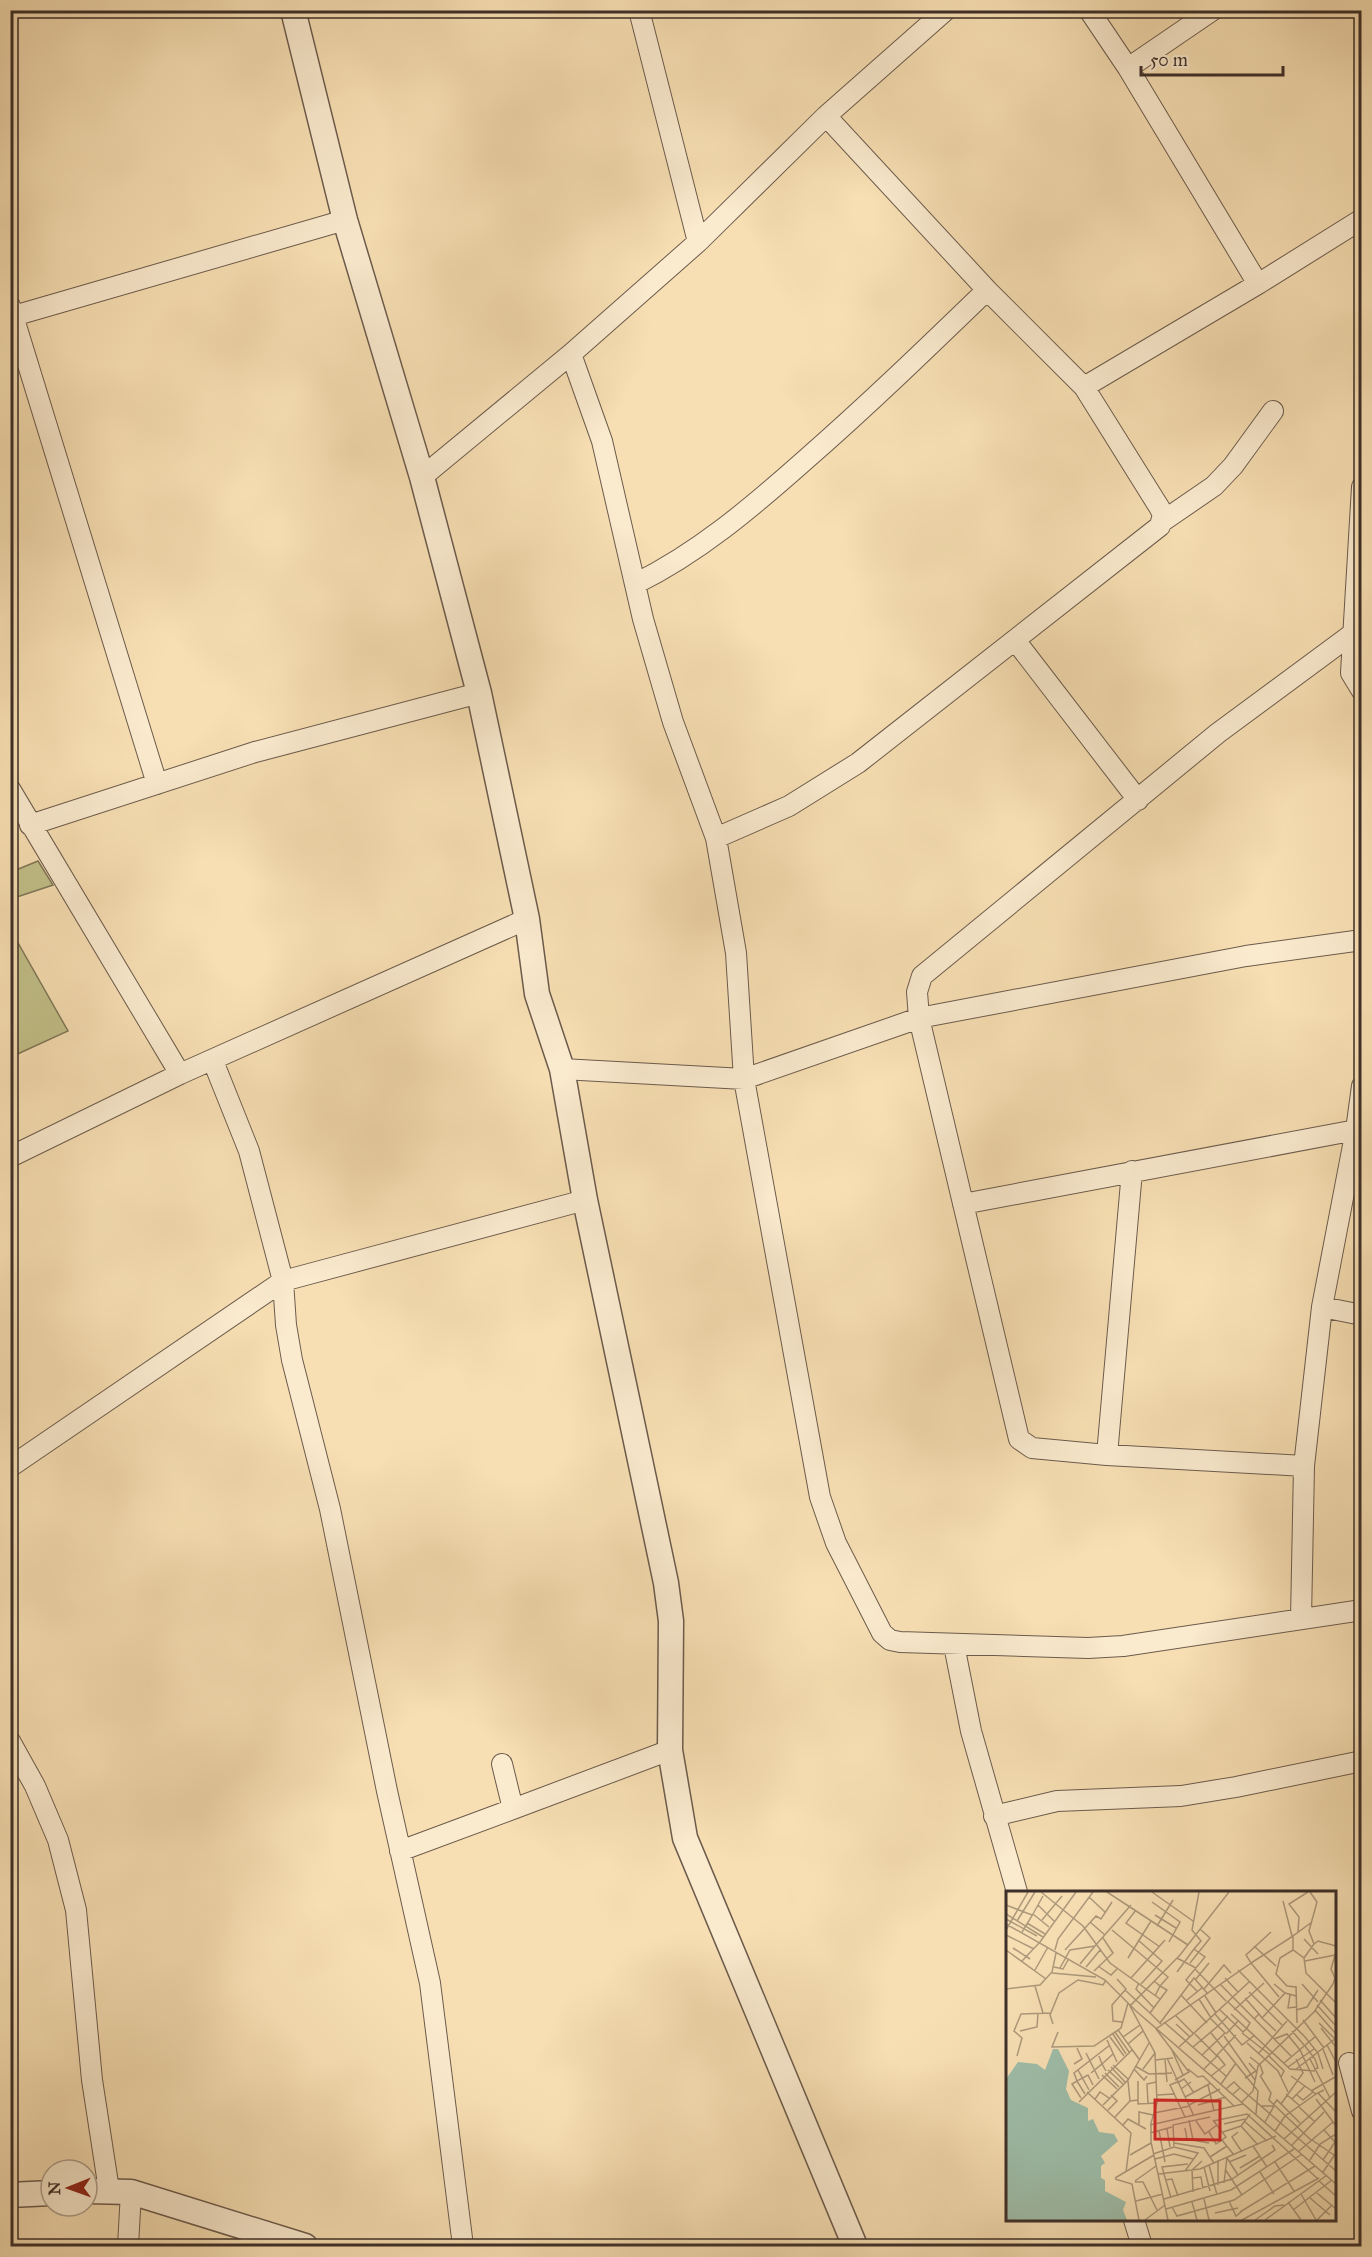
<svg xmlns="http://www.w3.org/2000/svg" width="1372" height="2257" font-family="'IM FELL Great Primer',serif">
	<rect width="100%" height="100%" fill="#f7dfb3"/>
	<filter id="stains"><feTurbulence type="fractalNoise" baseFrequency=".00333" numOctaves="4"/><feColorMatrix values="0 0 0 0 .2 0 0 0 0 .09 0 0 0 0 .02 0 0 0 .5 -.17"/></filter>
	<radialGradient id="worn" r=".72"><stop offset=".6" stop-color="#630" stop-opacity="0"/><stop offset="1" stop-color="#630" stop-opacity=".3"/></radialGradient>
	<!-- green -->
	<path fill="#c2c089" stroke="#807859" stroke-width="1.5" d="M 38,861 L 53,885 L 11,899 L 11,872 Z
		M 10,925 L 13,934 L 68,1031 L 11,1057 Z"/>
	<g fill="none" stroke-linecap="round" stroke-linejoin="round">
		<defs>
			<path id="minor" d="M 639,10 L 698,242
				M 1089,10 L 1128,68 L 1258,284
				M 1128,68 L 1213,10
				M 10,306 L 157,784
				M 10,317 L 345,220
				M 571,354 L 602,441 L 643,619 L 673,722 L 716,838 L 736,953 L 744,1079 L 820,1497 L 836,1543 L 882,1633 L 890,1640 L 900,1642 L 1088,1648 L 1123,1646 L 1362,1610
				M 1084,387 L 1258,284 L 1362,219
				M 422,477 L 571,354 L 698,242 L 826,116 L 946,10
				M 1362,487 L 1351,673 L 1362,691
				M 1163,521 L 1214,486 L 1233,466 L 1273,411
				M 635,584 C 698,553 751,508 804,461 C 867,406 927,348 987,290
				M 1015,640 L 1138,800
				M 10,789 L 180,1074
				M 30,825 L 255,752 L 479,693
				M 716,838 L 789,806 L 858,763 L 1160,526 L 1163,514 L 1159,507 L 1084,387 L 987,290 L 826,116
				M 213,1061 L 249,1151 L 283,1281 L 286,1325 L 292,1360 L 330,1509 L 387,1791 L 430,1983 L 463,2246
				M 562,1069 L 744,1079 L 919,1018 L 1246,956 L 1362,940
				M 10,1157 L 180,1074 L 527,919
				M 963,1204 L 1356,1130 L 1362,1086
				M 1322,1307 L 1362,1315
				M 1107,1455 L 1132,1171
				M 1304,1466 L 1107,1455 L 1032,1448 L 1019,1439 L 919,1018 L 917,992 L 922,976 L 1218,733 L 1352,634
				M 10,1467 L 283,1281 L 585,1200
				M 1301,1619 L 1304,1466 L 1322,1307 L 1356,1130
				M 954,1645 L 971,1731 L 1017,1892
				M 10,1741 L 35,1786 L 58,1840 L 76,1910 L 92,2080 L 109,2190
				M 502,1764 L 513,1809 L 670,1750
				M 994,1816 L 1057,1801 L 1181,1796 L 1236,1787 L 1362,1761
				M 400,1851 L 513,1809
				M 1349,2063 L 1362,2111
				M 1134,2220 L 1142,2246
				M 128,2246 L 131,2192"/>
			<path id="tertiary" d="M 293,10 L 345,220 L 422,477 L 479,693 L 527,919 L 537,994 L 562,1069 L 585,1200 L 666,1583 L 671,1621 L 670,1750 L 685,1838 L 855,2246
				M 87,2191 L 131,2192 L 305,2246
				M 10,2195 L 51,2193"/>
		</defs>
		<!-- minor casing -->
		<use href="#minor" stroke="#6c5b4c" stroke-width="22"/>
		<!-- tertiary casing -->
		<use href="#tertiary" stroke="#6c5b4c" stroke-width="27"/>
		<!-- minor -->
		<use href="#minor" stroke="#faeace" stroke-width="20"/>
		<!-- tertiary -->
		<use href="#tertiary" stroke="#faeace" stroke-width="24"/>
	</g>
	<!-- overview -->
	<g transform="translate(1006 1891)">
		<rect width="330" height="330" fill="#f7dfb3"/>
		<path d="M 47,158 L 52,158 L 63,180 L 60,198 L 65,209 L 82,217 L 82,230 L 87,228 L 93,241 L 108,243 L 112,250 L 95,265 L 99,272 L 95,275 L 95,287 L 99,289 L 99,300 L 120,311 L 117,319 L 121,329 L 0,329 L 0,188 L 12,171 L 31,173 L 39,179 Z" fill="#9ebda9"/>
		<path fill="none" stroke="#ad997c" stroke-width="1.5" d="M 35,1 L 77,35 L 104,72 L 154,108M 101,1 L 182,54M 146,1 L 187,30M 83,6 L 99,21M 277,10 L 286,45M 146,11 L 174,31 L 163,51M 0,14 L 26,24M 32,14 L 48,30M 130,19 L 120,32 L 154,56M 0,23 L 37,46M 27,23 L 37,5M 149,24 L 170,37M 0,28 L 31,45M 36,29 L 56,5M 11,30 L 29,1M 84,31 L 99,44M 21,32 L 39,43M 0,33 L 99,89 L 130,120 L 330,293M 151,35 L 167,9M 0,39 L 22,1M 106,39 L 162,86 L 154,95 L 161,99 L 144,122 L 155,133M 16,41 L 27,23 L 43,36M 292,41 L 293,26 L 283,13 L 302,1M 0,44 L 28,58M 298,48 L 312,63M 132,49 L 156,70 L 135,93M 34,51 L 70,1M 308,53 L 312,50 L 330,55M 248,55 L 270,75M 7,57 L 24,68M 0,59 L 40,88M 49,59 L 52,48 L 87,1M 59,59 L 90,25 L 95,28 L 106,11M 287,59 L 287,45 L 306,31M 122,67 L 145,30M 171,67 L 190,77M 298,67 L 308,53 L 303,40 L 311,11 L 304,1M 16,70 L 34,51M 299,70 L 329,64M 184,72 L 204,47 L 194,38M 74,73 L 89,55M 92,75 L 105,84 L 111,78M 48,76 L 57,78 L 62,69M 80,76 L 95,58M 54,77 L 64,59 L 89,55 L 125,14M 189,78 L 220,110M 29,79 L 42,56M 232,79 L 299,146 L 312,162 L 317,178M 88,80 L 107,62 L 97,47M 171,81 L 188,58M 46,82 L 90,86M 125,87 L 159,49M 219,87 L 232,101M 111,88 L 120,98 L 106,114 L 107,130 L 116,131M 190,88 L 203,72M 148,90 L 154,95 L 149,105M 133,92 L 130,98 L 148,117M 214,93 L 285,165M 268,93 L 279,102 L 290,105M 296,93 L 312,111M 29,95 L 37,122M 290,95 L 291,132M 290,96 L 281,95 L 270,83 L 274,67 L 287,59 L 298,67 L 300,82 L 330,112M 0,98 L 34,94 L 46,81 L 50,62M 198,98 L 218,74 L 225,82M 119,99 L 144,122M 192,101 L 180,89 L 199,66 L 188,58 L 195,50 L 186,39 L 193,1M 243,101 L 276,134M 175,104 L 201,132M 284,104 L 282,117 L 290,116M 199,105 L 210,122M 273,106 L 245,72 L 287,45M 239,107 L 253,123M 193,108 L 205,127M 181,109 L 197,96M 314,109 L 330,127M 311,114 L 330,135M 213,118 L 237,141 L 241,137 L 244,132 L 221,110M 228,119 L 258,92M 290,119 L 301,116 L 312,99M 309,119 L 330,143M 209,123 L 236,154 L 249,144M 225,123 L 284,178 L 309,180M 169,124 L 188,143M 204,127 L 212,135 L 222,125M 256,127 L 270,140M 248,128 L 253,123 L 256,127 L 279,102M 297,129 L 318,157M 158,131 L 220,185M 154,132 L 188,87 L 202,103M 313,132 L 329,148M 47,133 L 44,124 L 53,102 L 72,89 L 97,94 L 100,89M 170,133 L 184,146M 315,137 L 330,156M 112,139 L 133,168M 14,140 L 31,136 L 32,122M 286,140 L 298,154M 52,141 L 46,156 L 88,155 L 115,137 L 122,112M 109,141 L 123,161M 205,142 L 252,200 L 250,223M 236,142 L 263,163M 107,143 L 120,163M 189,143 L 211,165 L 198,178M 220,143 L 233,129M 218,145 L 249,189M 104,146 L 118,165M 117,146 L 134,134M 268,148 L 281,143 L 294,159 L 309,191M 101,149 L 111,171M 241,152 L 272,180 L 282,201M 122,153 L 137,140M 321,154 L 330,171M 299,155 L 309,168 L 312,177 L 308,178M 173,156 L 243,91M 187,156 L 212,135 L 219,142 L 196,164M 165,157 L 177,184M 317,158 L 327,184M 80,162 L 93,188M 252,163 L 281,130M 262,164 L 278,180 L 275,186M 11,165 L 16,147 L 8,140 L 15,123 L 45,122M 93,165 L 96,173 L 107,163M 244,166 L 254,174 L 257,182 L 254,186M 161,167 L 188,225M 159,168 L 161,191M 304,168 L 324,207M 149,169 L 167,167M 278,172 L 310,145M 68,173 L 76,168 L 71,157M 107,174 L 122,188M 129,175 L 143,183 L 166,182M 105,176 L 119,191M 282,176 L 308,158M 128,178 L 138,189 L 141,185M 137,178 L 149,162M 182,178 L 192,186 L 197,185 L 228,215M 72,179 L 83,199M 102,179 L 117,193M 289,179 L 330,147M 85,182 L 96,173 L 100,180M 99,182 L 113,196M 96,184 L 111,198M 205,185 L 219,174 L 211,164 L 230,144M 285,185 L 310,203 L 318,199M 255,186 L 265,202 L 263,209 L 305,249M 239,187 L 250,180 L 243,172M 169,189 L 183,181 L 150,138 L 245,72 L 240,64 L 265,41M 122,190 L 124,210M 132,190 L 132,213 L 151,212M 171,191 L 164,194 L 179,226M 171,192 L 178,188 L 182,193 L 185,191M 215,193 L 230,172M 87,194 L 82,184 L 71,190 L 68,182 L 104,154M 202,194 L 208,220M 234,197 L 285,241M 175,198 L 182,193 L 188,202M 220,198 L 228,191 L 234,197 L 227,203M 305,200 L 329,186M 81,201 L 125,242 L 120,281M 312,202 L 330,221M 280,203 L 294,215M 151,204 L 169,203M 291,204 L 297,209 L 307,201M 179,206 L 205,192M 75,207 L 66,193 L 71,190 L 79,203M 89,208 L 94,201 L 103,207M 286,208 L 299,195M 310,208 L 330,235M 73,211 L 126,159M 236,211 L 247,200 L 252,175 L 308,121 L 327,93 L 329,87 L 325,78 L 330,61M 142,213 L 141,193 L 150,191M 268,213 L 271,209 L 294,232M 275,213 L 297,182 L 290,168M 97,214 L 122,189 L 143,152M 183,214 L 214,198M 192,214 L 220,206M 255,215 L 268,215 L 259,231M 293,216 L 308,230M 102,219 L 111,210 L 105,204M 148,222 L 184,215M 109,226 L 124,210 L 132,209M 183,229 L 187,249M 190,230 L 199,243 L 211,234M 207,230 L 241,223 L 312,288M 238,230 L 261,250M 133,233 L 133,221 L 147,224M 218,233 L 239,228M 117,234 L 122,228 L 140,238M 144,234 L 237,213M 235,235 L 252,254M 179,237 L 181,248 L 203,252M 161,238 L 164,256M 153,240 L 159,271M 269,240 L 279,225 L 310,203M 203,241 L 210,253 L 220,246 L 207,229M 217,241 L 235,235 L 244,223M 232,241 L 226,246 L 236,261M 285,241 L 330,280M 144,242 L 166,236M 278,248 L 330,201M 216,249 L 228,264M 306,249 L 328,264M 168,252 L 198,257 L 208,272M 286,254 L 318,221M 168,255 L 167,234 L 204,226M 247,255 L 261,276M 293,260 L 327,231M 147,263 L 168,256 L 192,262 L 179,280M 124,264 L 145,252M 204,266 L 221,255M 221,267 L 232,284M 149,268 L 168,263 L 187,268M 304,269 L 314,253 L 330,243M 317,269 L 329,251 L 318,239M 223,271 L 240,264M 269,271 L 288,300M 203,274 L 211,304M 198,276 L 204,300M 234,277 L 254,265M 219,278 L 236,304M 254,281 L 268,303M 317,281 L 330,262M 152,283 L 194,278 L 270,245M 109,287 L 148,264M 187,287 L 195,286 L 197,298M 109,288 L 126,293 L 133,329M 159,289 L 166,288 L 172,305M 129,290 L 150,275M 313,290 L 330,305M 129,291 L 137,291 L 151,319M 218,292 L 221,266M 212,294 L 212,269M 187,301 L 186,279 L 196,270M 311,302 L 330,318M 295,303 L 310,329M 165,307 L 156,276 L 182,273M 304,307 L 324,324M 158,308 L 226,288 L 269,259 L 266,254M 198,308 L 203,329M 130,310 L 157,303M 223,310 L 230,325 L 235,321M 186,311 L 191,329M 282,311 L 295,329M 166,316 L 171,325 L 228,309 L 296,263M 160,318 L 225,299 L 288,258M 287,319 L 326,289M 234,321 L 309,275M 209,322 L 232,317M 139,329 L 159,314M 162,329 L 145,251 L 145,232 L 151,212 L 149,162 L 124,115 L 174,64 L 223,1M 236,329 L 313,287M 249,329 L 269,315 L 278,314M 259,329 L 321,284M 311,329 L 326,314"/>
		<path fill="#d62828" fill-opacity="0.15" stroke="#d62828" stroke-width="3" d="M 149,209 L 214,210 L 214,249 L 149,248 Z"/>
		<rect width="330" height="330" fill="none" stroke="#3d2f29" stroke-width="3"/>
	</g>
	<!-- margin -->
	<rect width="1372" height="2257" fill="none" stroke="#f7dfb3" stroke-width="36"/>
	<rect x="12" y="12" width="1348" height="2233" fill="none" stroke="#3d2f29" stroke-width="3"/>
	<rect x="18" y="18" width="1336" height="2221" fill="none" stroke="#3d2f29" stroke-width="1.5"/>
	<!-- north arrow -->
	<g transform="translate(69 2188) rotate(269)"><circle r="28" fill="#faeace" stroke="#ae9f8c" stroke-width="1.5"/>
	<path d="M0-4.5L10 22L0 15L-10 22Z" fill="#8f2418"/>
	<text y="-9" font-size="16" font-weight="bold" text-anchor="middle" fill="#3d2f29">N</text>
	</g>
	<!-- scale -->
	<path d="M1141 66v9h142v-9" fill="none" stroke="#3d2f29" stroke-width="3"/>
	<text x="1150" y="66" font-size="18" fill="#3d2f29" stroke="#faeace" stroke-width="4.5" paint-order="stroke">50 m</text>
	<rect width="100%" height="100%" filter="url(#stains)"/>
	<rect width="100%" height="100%" fill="url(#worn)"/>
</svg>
